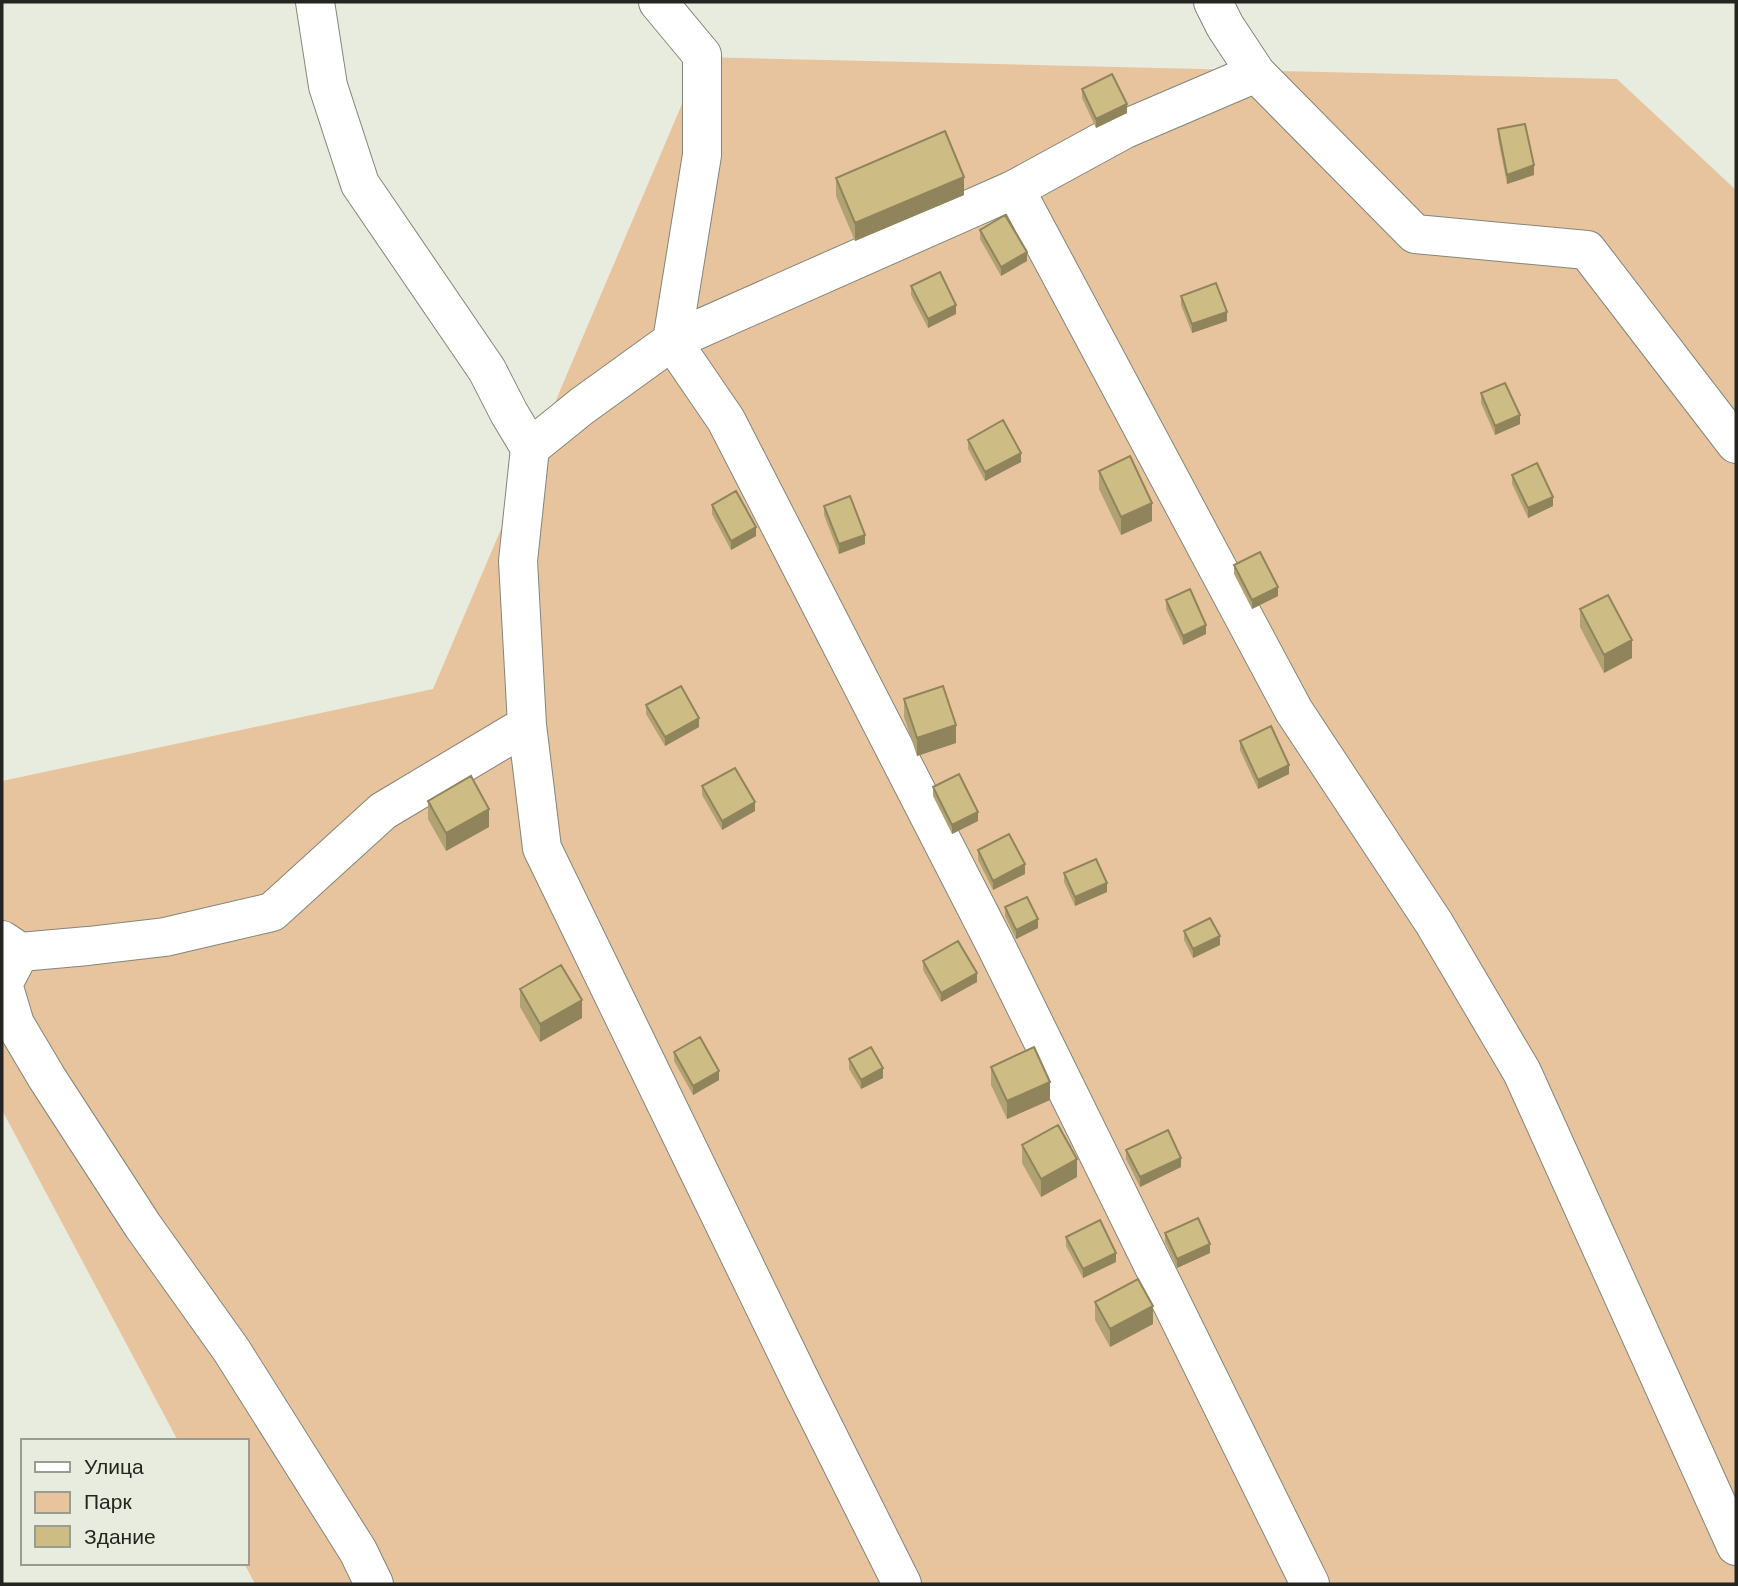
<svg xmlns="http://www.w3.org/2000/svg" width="1738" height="1586" font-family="Helvetica,sans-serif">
	<rect width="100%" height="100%" fill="#e8ecde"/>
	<!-- green -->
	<path fill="#e8c49e" d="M 702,57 L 1617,79 L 1736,190 L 1736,1584 L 255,1584 L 244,1563 L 247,1563 L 247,1441 L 178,1441 L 2,1110 L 2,781 L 433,689 Z"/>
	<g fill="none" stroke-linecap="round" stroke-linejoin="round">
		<defs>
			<path id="minor" d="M 315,2 L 328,86 L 360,184 L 487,370 L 509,413 L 530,448
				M 658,2 L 702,55 L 702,155 L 672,341 L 726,420 L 996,946 L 1310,1584
				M 1213,2 L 1225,26 L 1256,73 L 1415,234 L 1587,250 L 1736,444
				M 1015,189 L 1294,711 L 1434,923 L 1522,1072 L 1736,1546
				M 2,940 L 20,952 L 88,946 L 165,937 L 272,912 L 383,811 L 527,725
				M 20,952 L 3,984 L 15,1024 L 47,1078 L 143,1226 L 232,1351 L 358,1551 L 374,1584
				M 902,1584 L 803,1386 L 542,848 L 527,725 L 518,561 L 530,448 L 582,406 L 672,341 L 1015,189 L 1125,129 L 1256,73"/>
		</defs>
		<!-- minor casing -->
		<use href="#minor" stroke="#828679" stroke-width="40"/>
		<!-- minor -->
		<use href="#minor" stroke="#fff" stroke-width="38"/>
	</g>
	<!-- wall -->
	<path fill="#b0a272" d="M 1082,89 L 1127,113 L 1096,128 L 1082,98 Z
		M 1498,129 L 1534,175 L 1507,184 L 1498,138 Z
		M 836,178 L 964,195 L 855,241 L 836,196 Z
		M 980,230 L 1027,261 L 1001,276 L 980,239 Z
		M 911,286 L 956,314 L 928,328 L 911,295 Z
		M 1181,296 L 1227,321 L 1192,333 L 1181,305 Z
		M 1481,393 L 1520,424 L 1495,435 L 1481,403 Z
		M 968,440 L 1021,462 L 985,481 L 968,449 Z
		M 1099,471 L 1152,521 L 1121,535 L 1099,489 Z
		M 1512,475 L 1553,506 L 1528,518 L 1512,484 Z
		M 712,505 L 756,536 L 731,550 L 712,514 Z
		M 824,506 L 865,544 L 839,554 L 824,515 Z
		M 1234,565 L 1278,596 L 1252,609 L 1234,574 Z
		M 1166,600 L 1206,634 L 1183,645 L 1166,609 Z
		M 1580,609 L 1632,658 L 1604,673 L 1580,627 Z
		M 904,699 L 956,743 L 917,756 L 904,717 Z
		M 646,705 L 699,727 L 665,746 L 646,714 Z
		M 1240,741 L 1289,774 L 1258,789 L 1240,750 Z
		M 702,786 L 755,811 L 722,830 L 702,795 Z
		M 933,787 L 978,821 L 952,834 L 933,796 Z
		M 428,801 L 489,827 L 446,851 L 428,819 Z
		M 978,850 L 1025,874 L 993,890 L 978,860 Z
		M 1064,873 L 1107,892 L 1075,906 L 1064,882 Z
		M 1005,907 L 1038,928 L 1016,939 L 1005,916 Z
		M 1184,931 L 1220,945 L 1193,958 L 1184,940 Z
		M 923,961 L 977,982 L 941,1002 L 923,970 Z
		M 520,989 L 582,1018 L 540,1042 L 520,1007 Z
		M 674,1052 L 719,1080 L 693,1095 L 674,1061 Z
		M 849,1059 L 883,1078 L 861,1089 L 849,1069 Z
		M 991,1067 L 1050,1100 L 1007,1119 L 991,1085 Z
		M 1022,1145 L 1077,1177 L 1041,1197 L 1022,1163 Z
		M 1126,1150 L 1181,1167 L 1140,1187 L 1126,1159 Z
		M 1165,1233 L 1210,1253 L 1177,1268 L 1165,1242 Z
		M 1066,1237 L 1116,1262 L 1083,1278 L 1066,1246 Z
		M 1095,1302 L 1153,1324 L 1110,1347 L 1095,1320 Z"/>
	<!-- shaded-wall -->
	<path fill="#90845c" d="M 1127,104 L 1127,113 L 1096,128 L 1096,119 Z
		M 1534,165 L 1534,175 L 1507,184 L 1507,175 Z
		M 964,177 L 964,195 L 855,241 L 855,223 Z
		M 1027,252 L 1027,261 L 1001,276 L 1001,267 Z
		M 956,305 L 956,314 L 928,328 L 928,319 Z
		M 1227,312 L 1227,321 L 1192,333 L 1192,324 Z
		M 1520,415 L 1520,424 L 1495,435 L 1495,426 Z
		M 1021,453 L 1021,462 L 985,481 L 985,472 Z
		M 1553,497 L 1553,506 L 1528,518 L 1528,508 Z
		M 1152,503 L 1152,521 L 1121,535 L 1121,517 Z
		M 756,527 L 756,536 L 731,550 L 731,541 Z
		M 865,535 L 865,544 L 839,554 L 839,544 Z
		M 1278,587 L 1278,596 L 1252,609 L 1252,600 Z
		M 1206,625 L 1206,634 L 1183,645 L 1183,636 Z
		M 1632,640 L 1632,658 L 1604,673 L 1604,655 Z
		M 699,718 L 699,727 L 665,746 L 665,737 Z
		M 956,725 L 956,743 L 917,756 L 917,738 Z
		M 1289,765 L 1289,774 L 1258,789 L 1258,780 Z
		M 755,802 L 755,811 L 722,830 L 722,821 Z
		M 489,809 L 489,827 L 446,851 L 446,833 Z
		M 978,812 L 978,821 L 952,834 L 952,825 Z
		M 1025,864 L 1025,874 L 993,890 L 993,881 Z
		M 1107,883 L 1107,892 L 1075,906 L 1075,897 Z
		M 1038,919 L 1038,928 L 1016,939 L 1016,930 Z
		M 1220,936 L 1220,945 L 1193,958 L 1193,949 Z
		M 977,973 L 977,982 L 941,1002 L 941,993 Z
		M 582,1000 L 582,1018 L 540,1042 L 540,1024 Z
		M 883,1068 L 883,1078 L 861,1089 L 861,1080 Z
		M 719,1071 L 719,1080 L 693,1095 L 693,1086 Z
		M 1050,1082 L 1050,1100 L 1007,1119 L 1007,1101 Z
		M 1181,1158 L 1181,1167 L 1140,1187 L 1140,1177 Z
		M 1077,1159 L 1077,1177 L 1041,1197 L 1041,1179 Z
		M 1210,1244 L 1210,1253 L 1177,1268 L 1177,1259 Z
		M 1116,1253 L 1116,1262 L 1083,1278 L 1083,1269 Z
		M 1153,1306 L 1153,1324 L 1110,1347 L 1110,1329 Z"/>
	<!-- building -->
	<path fill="#cdbc84" stroke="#90845c" stroke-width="2" d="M 1112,74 L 1127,104 L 1096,119 L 1082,89 Z
		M 1525,124 L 1534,165 L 1507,175 L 1498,129 Z
		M 945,131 L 964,177 L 855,223 L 836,178 Z
		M 1005,215 L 1027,252 L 1001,267 L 980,230 Z
		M 940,272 L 956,305 L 928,319 L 911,286 Z
		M 1216,283 L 1227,312 L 1192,324 L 1181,296 Z
		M 1505,383 L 1520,415 L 1495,426 L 1481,393 Z
		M 1003,420 L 1021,453 L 985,472 L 968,440 Z
		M 1130,456 L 1152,503 L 1121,517 L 1099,471 Z
		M 1537,463 L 1553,497 L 1528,508 L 1512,475 Z
		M 736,491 L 756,527 L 731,541 L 712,505 Z
		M 850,496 L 865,535 L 839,544 L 824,506 Z
		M 1260,552 L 1278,587 L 1252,600 L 1234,565 Z
		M 1190,589 L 1206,625 L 1183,636 L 1166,600 Z
		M 1608,595 L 1632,640 L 1604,655 L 1580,609 Z
		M 681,686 L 699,718 L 665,737 L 646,705 Z
		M 943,686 L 956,725 L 917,738 L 904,699 Z
		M 1271,726 L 1289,765 L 1258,780 L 1240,741 Z
		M 735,768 L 755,802 L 722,821 L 702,786 Z
		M 959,774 L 978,812 L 952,825 L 933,787 Z
		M 471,776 L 489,809 L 446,833 L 428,801 Z
		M 1009,834 L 1025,864 L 993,881 L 978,850 Z
		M 1096,859 L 1107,883 L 1075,897 L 1064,873 Z
		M 1027,897 L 1038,919 L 1016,930 L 1005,907 Z
		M 1210,918 L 1220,936 L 1193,949 L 1184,931 Z
		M 958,941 L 977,973 L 941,993 L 923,961 Z
		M 561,965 L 582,1000 L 540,1024 L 520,989 Z
		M 700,1037 L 719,1071 L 693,1086 L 674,1052 Z
		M 871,1047 L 883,1068 L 861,1080 L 849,1059 Z
		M 1034,1047 L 1050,1082 L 1007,1101 L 991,1067 Z
		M 1058,1125 L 1077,1159 L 1041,1179 L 1022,1145 Z
		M 1168,1130 L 1181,1158 L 1140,1177 L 1126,1150 Z
		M 1198,1218 L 1210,1244 L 1177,1259 L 1165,1233 Z
		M 1100,1220 L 1116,1253 L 1083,1269 L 1066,1237 Z
		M 1138,1279 L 1153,1306 L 1110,1329 L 1095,1302 Z"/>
	<!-- border -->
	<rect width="1738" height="1586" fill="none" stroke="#242520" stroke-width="7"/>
	<!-- legend -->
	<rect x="21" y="1439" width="228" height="126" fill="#e8ecde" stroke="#9a9c92" stroke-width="2"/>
	<rect x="35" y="1462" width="35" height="10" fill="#ffffff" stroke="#9a9c92" stroke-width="2"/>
	<text x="84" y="1474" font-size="21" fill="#242520">Улица</text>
	<rect x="35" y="1492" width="35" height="21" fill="#e8c49e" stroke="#9a9c92" stroke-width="2"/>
	<text x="84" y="1509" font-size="21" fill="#242520">Парк</text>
	<rect x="35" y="1526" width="35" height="21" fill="#cdbc84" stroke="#9a9c92" stroke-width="2"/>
	<text x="84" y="1544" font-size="21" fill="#242520">Здание</text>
</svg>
